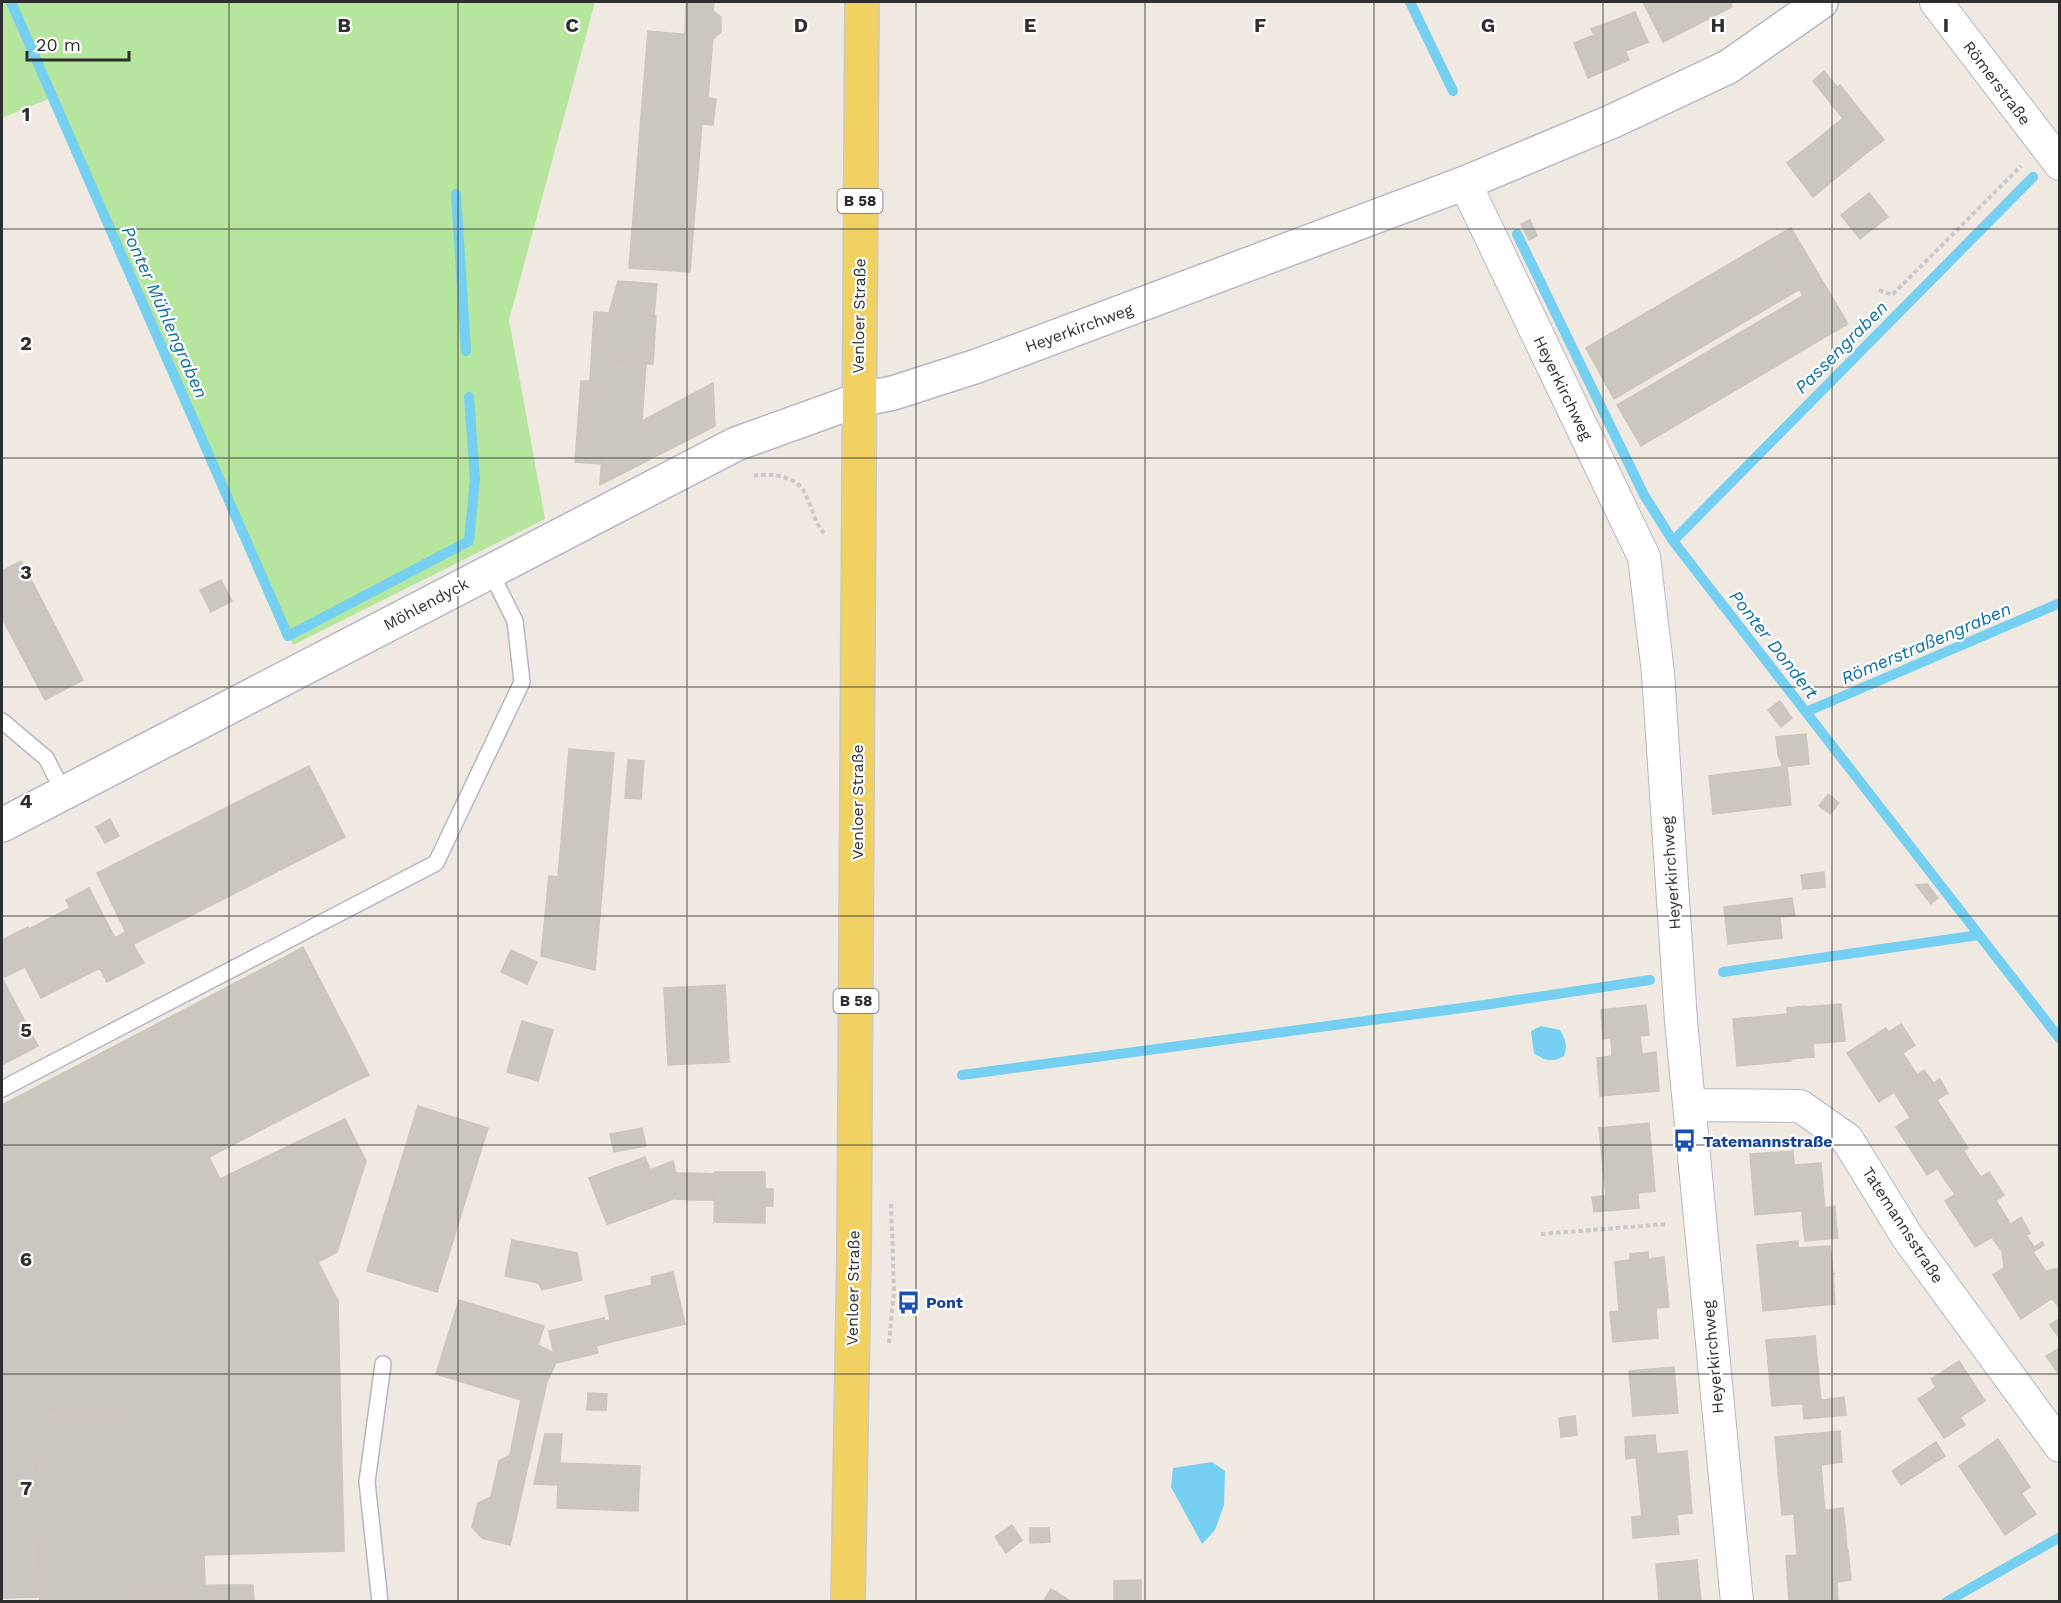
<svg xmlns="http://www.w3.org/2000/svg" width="2061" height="1603" font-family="'Work Sans',sans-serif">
	<rect width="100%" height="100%" fill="#efe9e1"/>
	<!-- green -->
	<path fill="#b6e59e" d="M 2,2 L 595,2 L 509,320 L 545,519 L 293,645 L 53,97 L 2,118 Z"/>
	<!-- water -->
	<path fill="#75cff0" d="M 1541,1026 L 1560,1030 C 1565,1039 1568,1046 1564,1056 C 1552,1063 1545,1061 1534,1053 L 1531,1031 Z
		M 1212,1462 L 1225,1471 L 1224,1505 L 1215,1530 L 1202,1544 L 1171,1487 L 1173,1468 Z"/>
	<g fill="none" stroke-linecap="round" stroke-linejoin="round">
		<!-- stream -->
		<path stroke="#75cff0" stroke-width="10" d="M 11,2 L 288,636 L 469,541 L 475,479 L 469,397
			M 1410,2 L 1453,91
			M 456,194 L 466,351
			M 1517,234 L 1644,495 L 1673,541 L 2060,1039
			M 1673,541 L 2033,177
			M 1806,712 L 2060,603
			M 1723,972 L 1979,935
			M 962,1075 L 1484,1005 L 1650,980
			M 1946,1602 L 2060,1537"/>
	</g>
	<!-- building -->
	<path fill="#cbc7bf" stroke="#cbc5ba" stroke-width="1.5" d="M 686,2 L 714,2 L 713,11 L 721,17 L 721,32 L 713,39 L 713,37 L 685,35 Z
		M 1643,2 L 1671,2 L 1685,31 L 1663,42 Z
		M 1671,2 L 1730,2 L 1732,7 L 1685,31 Z
		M 1635,12 L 1648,42 L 1626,51 L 1615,20 Z
		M 1615,20 L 1629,60 L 1588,78 L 1574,43 L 1594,35 L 1591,29 Z
		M 648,31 L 713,37 L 708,98 L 643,92 Z
		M 1824,71 L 1837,87 L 1840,85 L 1884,140 L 1869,151 L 1813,81 Z
		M 643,92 L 704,97 L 690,272 L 629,268 Z
		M 704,97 L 716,99 L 713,125 L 702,124 Z
		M 1843,118 L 1869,151 L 1841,174 L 1815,141 Z
		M 1815,141 L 1841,174 L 1813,197 L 1787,163 Z
		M 1869,193 L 1888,217 L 1860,239 L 1841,215 Z
		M 1530,220 L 1537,236 L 1529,240 L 1521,224 Z
		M 1791,228 L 1848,324 L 1827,336 L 1770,240 Z
		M 1770,240 L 1800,289 L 1614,399 L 1586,348 Z
		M 618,281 L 657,284 L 654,316 L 609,313 Z
		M 1804,295 L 1827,336 L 1641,446 L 1617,405 Z
		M 594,312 L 609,313 L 596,361 L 608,361 L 607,382 L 590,381 Z
		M 609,313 L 656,316 L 653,364 L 596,361 Z
		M 608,360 L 646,363 L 642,421 L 713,383 L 715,426 L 600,485 Z
		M 581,381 L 607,382 L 601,464 L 575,462 Z
		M 21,561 L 36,589 L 2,607 L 2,571 Z
		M 221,580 L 232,601 L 211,612 L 200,590 Z
		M 36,589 L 83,680 L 45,700 L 2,618 L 2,607 Z
		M 1780,701 L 1792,718 L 1781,727 L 1768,710 Z
		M 1806,734 L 1809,764 L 1783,767 L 1778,755 L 1776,737 Z
		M 569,749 L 614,753 L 603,881 L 558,877 Z
		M 628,760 L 644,761 L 641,799 L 625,798 Z
		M 309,766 L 345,837 L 200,911 L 164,839 Z
		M 1787,766 L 1791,805 L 1713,814 L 1709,776 Z
		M 1828,794 L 1839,803 L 1830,814 L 1819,806 Z
		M 110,819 L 119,836 L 105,843 L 96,827 Z
		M 164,839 L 200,911 L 132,945 L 97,873 Z
		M 1824,872 L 1825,887 L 1803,889 L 1801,875 Z
		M 549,876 L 603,881 L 595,970 L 541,956 Z
		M 1927,884 L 1938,898 L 1931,904 L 1916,885 Z
		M 89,888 L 115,938 L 90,950 L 100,968 L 41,998 L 25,967 L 2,978 L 2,940 L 28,927 L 29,929 L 70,908 L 66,900 Z
		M 1792,898 L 1795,916 L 1780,917 L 1778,900 Z
		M 1778,900 L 1782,938 L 1728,944 L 1724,907 Z
		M 126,932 L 144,963 L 107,982 L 90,950 Z
		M 303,947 L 369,1075 L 350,1084 L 285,957 Z
		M 511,950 L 537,962 L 527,984 L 501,972 Z
		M 285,957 L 350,1084 L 209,1157 L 220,1179 L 197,1190 L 255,1296 L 318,1262 L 338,1301 L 136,1408 L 38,1409 L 2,1340 L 2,1105 Z
		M 2,978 L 38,1046 L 2,1065 Z
		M 725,985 L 729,1062 L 668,1065 L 664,988 Z
		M 1841,1004 L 1845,1041 L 1809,1044 L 1806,1007 Z
		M 1646,1005 L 1649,1035 L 1603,1039 L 1601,1010 Z
		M 1806,1006 L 1809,1044 L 1813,1044 L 1814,1057 L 1790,1059 L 1787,1008 Z
		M 1787,1014 L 1791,1061 L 1737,1066 L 1733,1019 Z
		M 522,1021 L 553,1030 L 538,1081 L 507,1072 Z
		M 1901,1024 L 1915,1045 L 1903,1053 L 1889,1032 Z
		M 1886,1028 L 1918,1076 L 1879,1102 L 1847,1053 Z
		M 1640,1036 L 1642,1054 L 1656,1052 L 1659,1091 L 1600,1096 L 1597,1058 L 1612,1056 L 1611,1039 Z
		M 1924,1070 L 1934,1084 L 1902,1105 L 1894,1092 Z
		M 1940,1079 L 1948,1093 L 1910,1117 L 1902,1105 Z
		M 1937,1100 L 1968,1148 L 1927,1175 L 1896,1127 Z
		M 418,1106 L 488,1128 L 437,1292 L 367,1271 Z
		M 345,1119 L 366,1161 L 337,1252 L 255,1296 L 197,1190 Z
		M 1649,1123 L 1655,1191 L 1606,1196 L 1599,1128 Z
		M 642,1128 L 646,1146 L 614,1152 L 610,1134 Z
		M 1963,1150 L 1973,1166 L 1947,1183 L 1937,1168 Z
		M 1793,1151 L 1794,1165 L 1821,1163 L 1825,1209 L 1755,1215 L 1750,1154 Z
		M 645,1157 L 655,1182 L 605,1200 L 606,1201 L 599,1204 L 589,1178 Z
		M 673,1161 L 676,1174 L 655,1182 L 650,1170 Z
		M 1973,1166 L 1981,1177 L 1955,1194 L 1947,1183 Z
		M 715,1172 L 765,1172 L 765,1189 L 773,1189 L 773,1206 L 765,1206 L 765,1223 L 714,1222 Z
		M 1989,1172 L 2004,1195 L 1996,1201 L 2012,1226 L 1975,1247 L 1945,1201 Z
		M 676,1173 L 691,1173 L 691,1200 L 676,1199 Z
		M 691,1173 L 715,1174 L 715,1193 L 701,1192 L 701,1200 L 691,1200 Z
		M 676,1174 L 676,1198 L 614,1222 L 605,1200 Z
		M 701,1192 L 715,1193 L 714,1200 L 701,1200 Z
		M 1638,1193 L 1639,1208 L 1594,1212 L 1592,1197 Z
		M 606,1201 L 614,1222 L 607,1224 L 599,1204 Z
		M 1835,1206 L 1836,1223 L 1803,1226 L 1802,1211 Z
		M 2021,1217 L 2030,1233 L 2002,1251 L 1993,1239 L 2012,1226 L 2011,1224 Z
		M 1836,1223 L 1838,1238 L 1805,1241 L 1803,1226 Z
		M 2026,1235 L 2035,1248 L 2004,1268 L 2002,1251 Z
		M 512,1240 L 542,1246 L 536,1278 L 538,1283 L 505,1276 Z
		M 1798,1241 L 1798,1248 L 1830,1246 L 1833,1274 L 1834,1274 L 1833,1275 L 1835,1304 L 1763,1311 L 1757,1245 Z
		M 2042,1242 L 2044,1245 L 2033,1252 L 2060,1293 L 2021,1319 L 1993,1275 Z
		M 542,1246 L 577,1253 L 582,1280 L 542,1290 L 536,1278 Z
		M 1648,1252 L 1648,1259 L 1664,1257 L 1669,1307 L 1619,1311 L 1615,1262 L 1630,1260 L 1630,1254 Z
		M 2060,1268 L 2060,1292 L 2046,1271 Z
		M 673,1272 L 685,1324 L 615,1341 L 605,1296 L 652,1285 L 651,1277 Z
		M 2060,1293 L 2060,1309 L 2052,1298 Z
		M 459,1300 L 544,1326 L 538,1345 L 554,1353 L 556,1363 L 547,1382 L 528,1378 L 521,1400 L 436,1374 Z
		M 338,1301 L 344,1551 L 204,1555 L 205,1586 L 70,1588 L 70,1602 L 40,1602 L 35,1409 L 136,1408 Z
		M 1656,1308 L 1658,1338 L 1613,1342 L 1610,1312 Z
		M 604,1318 L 605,1321 L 610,1320 L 615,1341 L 596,1346 L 598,1353 L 556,1363 L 549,1331 Z
		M 2060,1318 L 2060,1339 L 2050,1325 Z
		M 1815,1336 L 1821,1402 L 1772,1406 L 1766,1340 Z
		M 2,1340 L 38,1409 L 2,1410 Z
		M 2060,1348 L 2060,1376 L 2046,1356 Z
		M 1959,1361 L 1985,1401 L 1960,1417 L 1965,1425 L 1944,1438 L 1918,1399 L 1936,1387 L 1931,1379 Z
		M 1674,1367 L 1678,1413 L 1633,1416 L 1629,1371 Z
		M 528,1378 L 547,1382 L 510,1545 L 482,1538 L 472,1527 L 478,1503 L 491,1497 L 499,1461 L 510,1455 L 521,1400 Z
		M 588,1393 L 607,1394 L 606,1410 L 587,1410 Z
		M 1844,1397 L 1846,1415 L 1804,1419 L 1803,1403 Z
		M 35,1409 L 39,1597 L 2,1598 L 2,1410 Z
		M 1575,1416 L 1577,1435 L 1561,1437 L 1559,1418 Z
		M 1840,1431 L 1842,1462 L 1821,1465 L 1825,1511 L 1782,1515 L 1775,1437 Z
		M 545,1434 L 562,1434 L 558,1485 L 534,1484 Z
		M 1655,1435 L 1657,1454 L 1626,1459 L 1625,1437 Z
		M 1998,1439 L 2030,1487 L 1991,1514 L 1959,1466 Z
		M 1936,1442 L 1945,1456 L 1901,1485 L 1892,1471 Z
		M 1687,1451 L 1692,1513 L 1642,1518 L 1636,1456 Z
		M 559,1463 L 640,1466 L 638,1511 L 557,1508 Z
		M 2021,1493 L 2036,1514 L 2005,1535 L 1991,1514 Z
		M 1843,1508 L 1845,1525 L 1795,1529 L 1794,1514 Z
		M 1677,1514 L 1679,1534 L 1633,1538 L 1632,1517 L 1642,1516 L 1642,1518 Z
		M 1012,1525 L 1022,1540 L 1006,1553 L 995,1537 Z
		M 1845,1525 L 1847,1550 L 1797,1554 L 1795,1529 Z
		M 1030,1528 L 1049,1528 L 1050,1542 L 1030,1543 Z
		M 1848,1550 L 1851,1580 L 1837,1582 L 1838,1602 L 1789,1602 L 1786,1556 Z
		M 1697,1560 L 1701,1602 L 1659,1602 L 1656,1564 Z
		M 1141,1580 L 1141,1602 L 1114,1602 L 1114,1581 Z
		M 217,1585 L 253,1585 L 254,1601 L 218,1602 Z
		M 217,1585 L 218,1602 L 70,1602 L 70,1588 Z
		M 1051,1589 L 1072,1602 L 1043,1602 Z"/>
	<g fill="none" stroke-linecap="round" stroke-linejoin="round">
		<defs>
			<path id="lane" d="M 2,721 L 46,758 L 64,793
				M 2,1089 L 436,863 L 522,682 L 515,621 L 490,571
				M 380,1602 L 367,1482 L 383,1364"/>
			<path id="street" d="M 1936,2 L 2060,164
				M 1465,183 L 1644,557 L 1658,673 L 1681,1021 L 1737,1602
				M 1689,1105 L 1800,1106 L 1847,1139 L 1908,1238 L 2060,1446"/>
			<path id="secondary" d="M 2,825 L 736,444 L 858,400 L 893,393 L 977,366 L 1465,183 L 1613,121 L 1728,67 L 1821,2"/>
			<path id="primary" d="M 848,1602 L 854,1254 L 862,2"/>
		</defs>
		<!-- lane casing -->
		<use href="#lane" stroke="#b4b7c1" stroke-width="18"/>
		<!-- street casing -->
		<use href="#street" stroke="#b4b7c1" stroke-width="34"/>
		<!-- secondary casing -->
		<use href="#secondary" stroke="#b4b7c1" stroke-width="36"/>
		<!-- primary casing -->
		<use href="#primary" stroke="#c9c9c9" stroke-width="36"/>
		<!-- path -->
		<path stroke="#c9c9c9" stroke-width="4" stroke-dasharray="4.5 3" stroke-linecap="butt" d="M 1879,290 L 1892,295 L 2021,166
			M 754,476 C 770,473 793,475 803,490 C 812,504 813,522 825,534
			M 1541,1234 L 1667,1224
			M 889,1343 L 894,1291 L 891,1201"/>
		<!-- lane -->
		<use href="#lane" stroke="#fff" stroke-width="15"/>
		<!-- street -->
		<use href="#street" stroke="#fff" stroke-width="32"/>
		<!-- secondary -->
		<use href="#secondary" stroke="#fff" stroke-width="33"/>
		<!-- primary -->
		<use href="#primary" stroke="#f2d163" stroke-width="33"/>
	</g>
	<!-- grid -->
	<path fill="none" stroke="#2e2e2e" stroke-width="1.5" stroke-opacity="0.55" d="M 229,2 L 229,1602M 458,2 L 458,1602M 687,2 L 687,1602M 916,2 L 916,1602M 1145,2 L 1145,1602M 1374,2 L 1374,1602M 1603,2 L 1603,1602M 1832,2 L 1832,1602M 2,229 L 2060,229M 2,458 L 2060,458M 2,687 L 2060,687M 2,916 L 2060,916M 2,1145 L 2060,1145M 2,1374 L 2060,1374"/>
	<!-- icons -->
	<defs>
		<symbol id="bus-bare" viewBox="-9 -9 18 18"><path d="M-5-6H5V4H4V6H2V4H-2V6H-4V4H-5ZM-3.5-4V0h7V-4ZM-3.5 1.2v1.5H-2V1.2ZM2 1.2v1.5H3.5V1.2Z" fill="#1a4fb4" stroke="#fff" stroke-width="2.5" paint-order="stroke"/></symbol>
	</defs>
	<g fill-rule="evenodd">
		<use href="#bus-bare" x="1668" y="1124" width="33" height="33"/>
		<use href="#bus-bare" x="892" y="1286" width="33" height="33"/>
	</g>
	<g text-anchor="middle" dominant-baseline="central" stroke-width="4.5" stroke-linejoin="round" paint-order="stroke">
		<!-- shield labels -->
		<g fill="#fff" stroke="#6d6d6d" stroke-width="1.5">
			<rect x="837.5" y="189" width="45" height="24" rx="4.5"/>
			<rect x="833.5" y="989" width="45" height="24" rx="4.5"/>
		</g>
		<g font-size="15" font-weight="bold" fill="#2e2e2e">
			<text x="860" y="201">B 58</text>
			<text x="856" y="1001">B 58</text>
		</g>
		<!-- street labels -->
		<g font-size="16" fill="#2e2e2e" stroke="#fff">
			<text transform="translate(1997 83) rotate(53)">Römerstraße</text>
			<text transform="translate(859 316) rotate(-89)">Venloer Straße</text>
			<text transform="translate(1079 328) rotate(-20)">Heyerkirchweg</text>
			<text transform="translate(1563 388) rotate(64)">Heyerkirchweg</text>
			<text transform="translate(426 604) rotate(-28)">Möhlendyck</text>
			<text transform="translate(857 802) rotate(-90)">Venloer Straße</text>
			<text transform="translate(1671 873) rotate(-94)">Heyerkirchweg</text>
			<text transform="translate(1903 1225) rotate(57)">Tatemannsstraße</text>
			<text transform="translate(853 1288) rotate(-89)">Venloer Straße</text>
			<text transform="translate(1713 1357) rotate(-95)">Heyerkirchweg</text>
		</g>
		<!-- transit labels -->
		<g font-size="16" font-weight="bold" fill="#164399" stroke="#fff" text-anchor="start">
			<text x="1703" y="1141">Tatemannstraße</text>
			<text x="926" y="1302">Pont</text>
		</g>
		<!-- water labels -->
		<g font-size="18" font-style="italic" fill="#0d6fa3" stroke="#fff">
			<text transform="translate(165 312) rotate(66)">Ponter Mühlengraben</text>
			<text transform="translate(1841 347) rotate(-45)">Passengraben</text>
			<text transform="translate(1926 643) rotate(-23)">Römerstraßengraben</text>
			<text transform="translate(1774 644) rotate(52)">Ponter Dondert</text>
		</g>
	</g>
	<g font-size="20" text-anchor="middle" font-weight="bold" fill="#2e2e2e" stroke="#fff" stroke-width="4.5" stroke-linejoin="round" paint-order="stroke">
		<text x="344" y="32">B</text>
		<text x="572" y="32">C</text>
		<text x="801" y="32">D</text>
		<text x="1030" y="32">E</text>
		<text x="1260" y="32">F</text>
		<text x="1488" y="32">G</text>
		<text x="1718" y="32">H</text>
		<text x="1946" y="32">I</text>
		<text x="26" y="121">1</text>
		<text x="26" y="350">2</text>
		<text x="26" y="579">3</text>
		<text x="26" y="808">4</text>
		<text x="26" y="1037">5</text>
		<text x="26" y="1266">6</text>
		<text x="26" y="1495">7</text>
	</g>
	<!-- border -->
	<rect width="2061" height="1603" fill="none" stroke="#2e2e2e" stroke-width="6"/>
	<!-- scale -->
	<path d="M27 51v9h102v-9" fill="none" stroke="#2e2e2e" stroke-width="3"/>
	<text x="36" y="51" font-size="18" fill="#2e2e2e" stroke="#ffffff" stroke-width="4.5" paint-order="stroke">20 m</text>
</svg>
